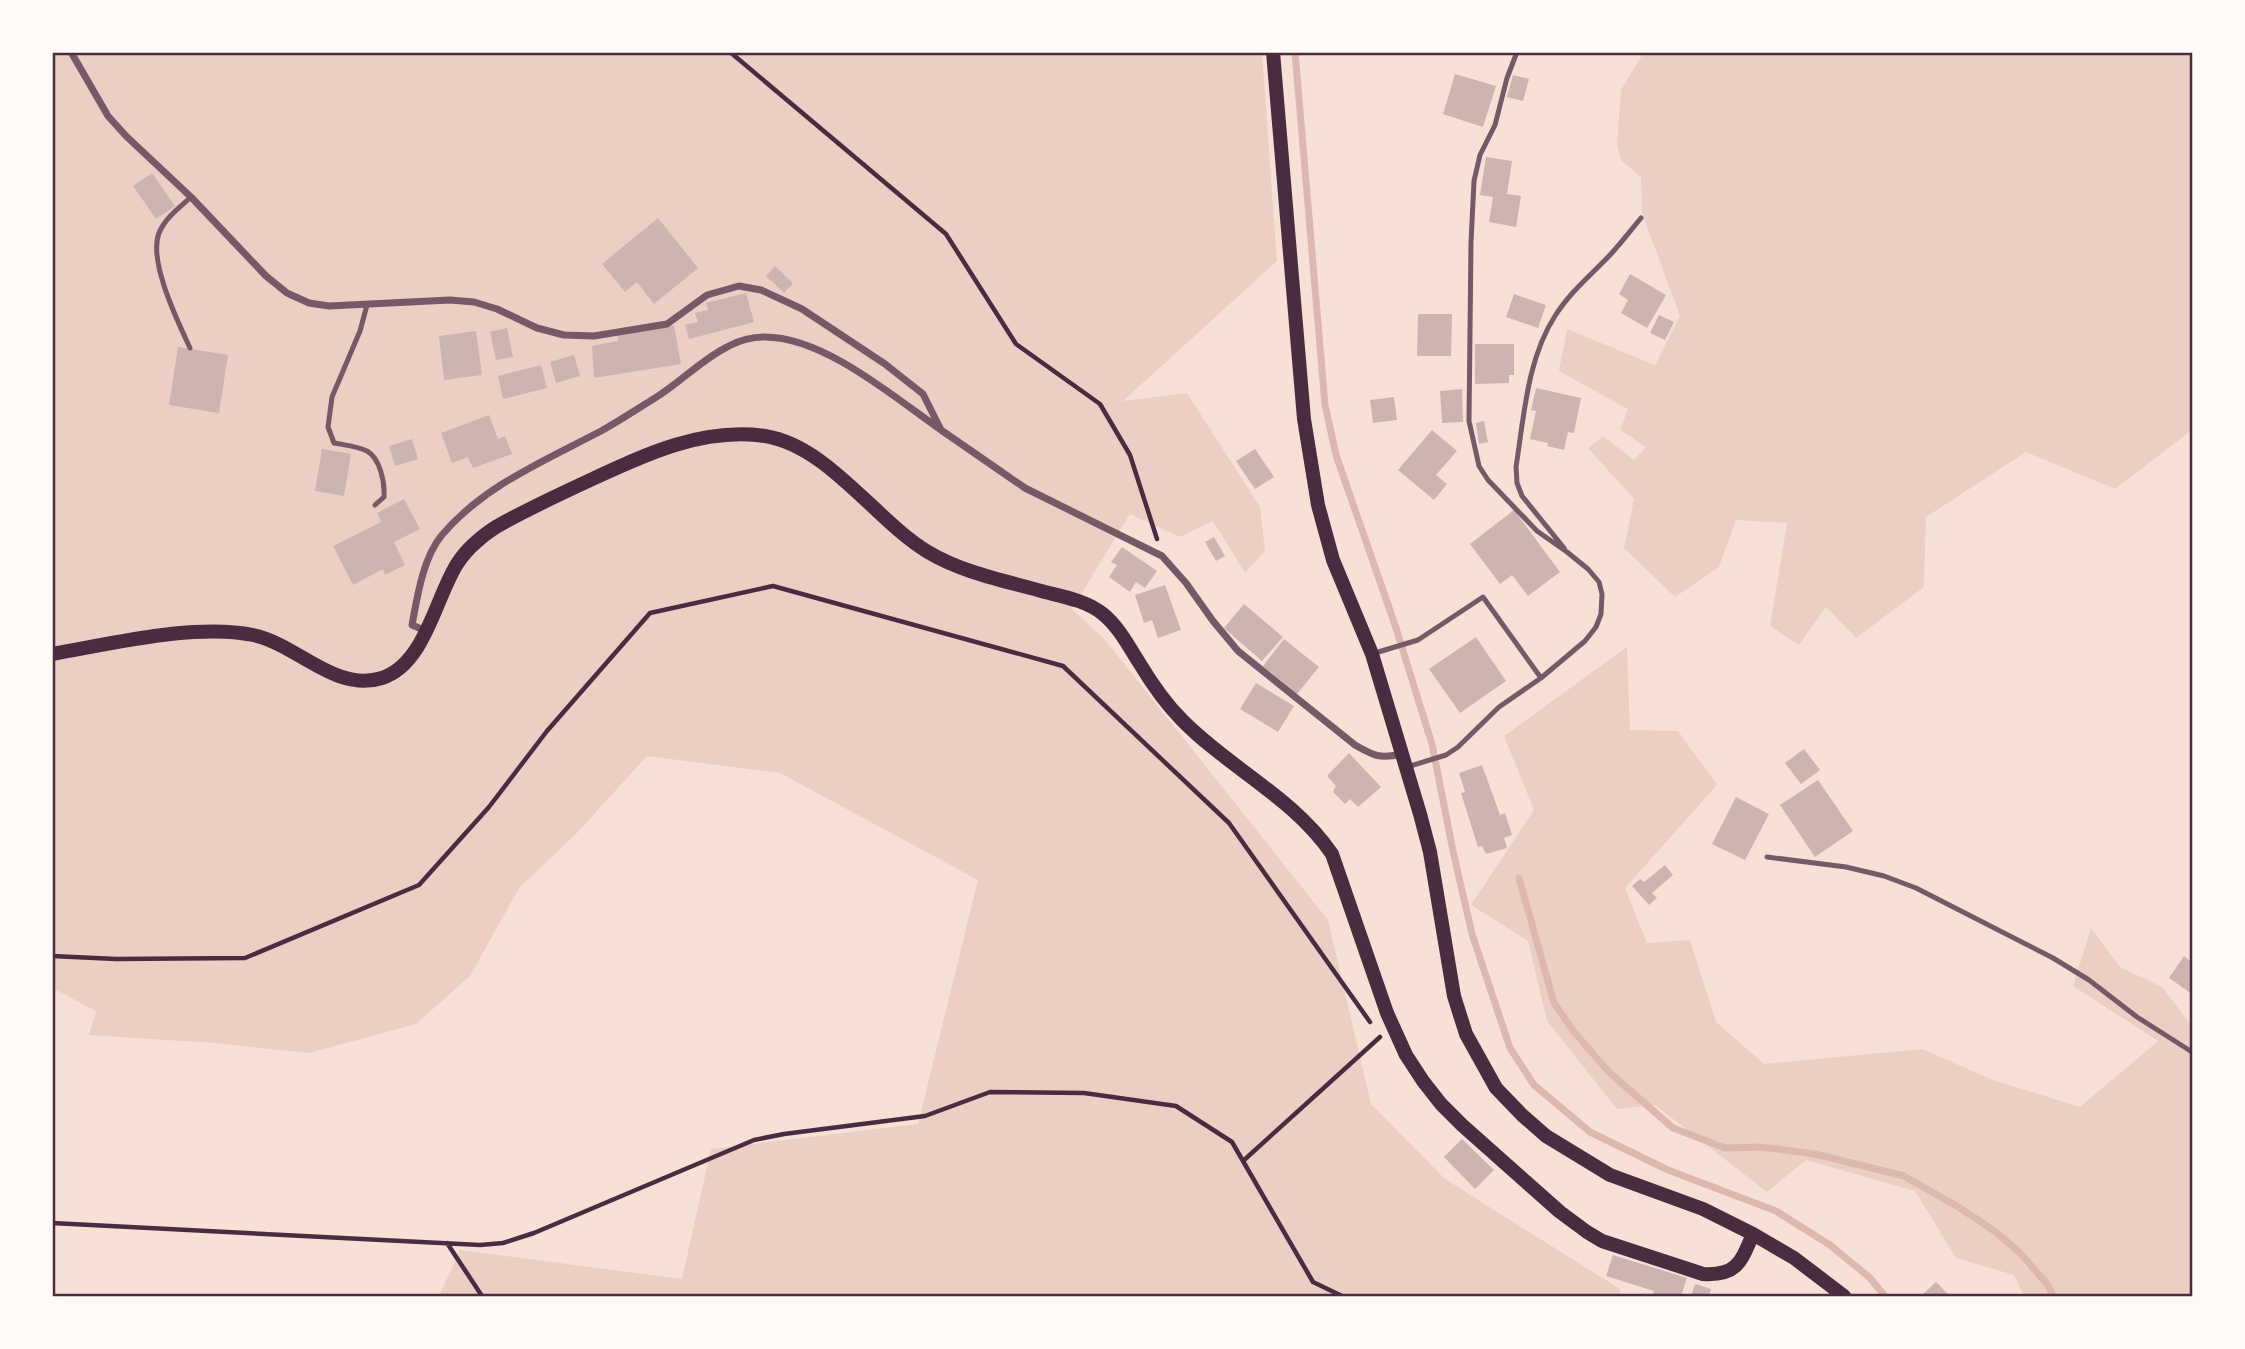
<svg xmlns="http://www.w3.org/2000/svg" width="2245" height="1349" font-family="'Noto Sans',sans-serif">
	<rect width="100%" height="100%" fill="#f7e1d7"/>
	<!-- green -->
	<path fill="#ebcfc5" d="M 1644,52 L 2192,53 L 2192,430 L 2115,489 L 2026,452 L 1926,517 L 1924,587 L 1856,638 L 1826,607 L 1799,645 L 1770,626 L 1787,523 L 1736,520 L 1719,567 L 1675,597 L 1624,548 L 1634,499 L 1588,448 L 1603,436 L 1634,460 L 1646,447 L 1620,430 L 1628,409 L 1559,371 L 1567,329 L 1655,365 L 1680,316 L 1642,213 L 1641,177 L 1621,160 L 1617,144 L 1621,90 Z
		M 52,53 L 1262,53 L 1277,261 L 1123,401 L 1187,393 L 1260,507 L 1265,551 L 1245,573 L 1213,521 L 1180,537 L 1130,514 L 1072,609 L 1106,641 L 1328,920 L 1371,1104 L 1445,1179 L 1620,1289 L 1621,1296 L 439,1296 L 460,1250 L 682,1279 L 711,1149 L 918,1124 L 978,880 L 780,773 L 647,756 L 576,834 L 519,888 L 470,976 L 416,1024 L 309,1053 L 214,1043 L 89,1035 L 96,1011 L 52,988 Z
		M 1627,647 L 1630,730 L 1678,731 L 1717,785 L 1625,888 L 1647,943 L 1690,940 L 1716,1022 L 1764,1064 L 1922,1049 L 1993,1080 L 2080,1107 L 2158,1041 L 2073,986 L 2091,928 L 2120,967 L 2162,987 L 2192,1026 L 2192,1296 L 2024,1296 L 2014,1275 L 1956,1258 L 1915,1191 L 1806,1160 L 1767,1192 L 1655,1105 L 1617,1109 L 1547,1021 L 1528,941 L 1471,905 L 1534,810 L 1504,736 Z"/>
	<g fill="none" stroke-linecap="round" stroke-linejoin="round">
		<!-- stream -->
		<path stroke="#dcb8b0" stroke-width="7" d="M 1295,52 L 1325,405 L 1336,455 L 1395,625 L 1432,744 L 1453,851 L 1472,934 L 1510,1048 L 1534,1085 L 1590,1132 L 1668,1170 L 1776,1211 L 1830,1245 L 1869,1277 L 1885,1296
			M 1519,878 L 1554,1003 L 1574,1032 L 1609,1072 L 1673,1128 L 1725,1148 L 1761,1147 L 1815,1154 L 1904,1176 L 1960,1208 L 1996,1232 L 2020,1253 L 2048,1285 L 2053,1296"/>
	</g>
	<!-- building -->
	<path fill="#ccb4b1" d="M 1455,74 L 1496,86 L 1483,127 L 1443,114 Z
		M 1513,75 L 1529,79 L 1523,101 L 1507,97 Z
		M 1486,157 L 1512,161 L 1507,194 L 1521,196 L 1516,227 L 1489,222 L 1493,197 L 1480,195 Z
		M 152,173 L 175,206 L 156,219 L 133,186 Z
		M 658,218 L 698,268 L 654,304 L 637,282 L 625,292 L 602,264 Z
		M 775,266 L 793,283 L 784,293 L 766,276 Z
		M 1630,274 L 1666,295 L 1647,328 L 1621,313 L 1628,300 L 1619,294 Z
		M 746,293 L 754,322 L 689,339 L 685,325 L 698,322 L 695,313 L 708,310 L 706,303 Z
		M 1514,294 L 1546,305 L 1538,328 L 1506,317 Z
		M 1418,314 L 1452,314 L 1451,356 L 1417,356 Z
		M 1659,315 L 1674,322 L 1665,340 L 1650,333 Z
		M 674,325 L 681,364 L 594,378 L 592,346 L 618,341 L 618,335 Z
		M 507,328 L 513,357 L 496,360 L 490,332 Z
		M 476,331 L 482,375 L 444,380 L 439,336 Z
		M 1475,344 L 1514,344 L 1514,375 L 1509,375 L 1509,383 L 1475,384 Z
		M 178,347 L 228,355 L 219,413 L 169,405 Z
		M 574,355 L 580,376 L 556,383 L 550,362 Z
		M 541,365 L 547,388 L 503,399 L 498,376 Z
		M 1536,388 L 1581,398 L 1574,433 L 1568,432 L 1564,450 L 1547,446 L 1548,443 L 1530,439 L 1536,411 L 1531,410 Z
		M 1462,389 L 1463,422 L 1442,423 L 1440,391 Z
		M 1394,397 L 1397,420 L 1373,423 L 1370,400 Z
		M 489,415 L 498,439 L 505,436 L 512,454 L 473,468 L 468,457 L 452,463 L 441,433 Z
		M 1484,421 L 1488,442 L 1479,444 L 1476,423 Z
		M 1432,430 L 1457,451 L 1436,475 L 1447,484 L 1434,500 L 1398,470 Z
		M 412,439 L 418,459 L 395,466 L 389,446 Z
		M 322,449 L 351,454 L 344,496 L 315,491 Z
		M 1255,449 L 1274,477 L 1255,489 L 1236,461 Z
		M 404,499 L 420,529 L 394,542 L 405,565 L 385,575 L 383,569 L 353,585 L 333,546 L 381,522 L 377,513 Z
		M 1514,510 L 1560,572 L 1528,596 L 1512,575 L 1500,584 L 1470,544 Z
		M 1214,537 L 1225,556 L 1216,561 L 1205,542 Z
		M 1122,547 L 1157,571 L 1145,588 L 1136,582 L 1130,592 L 1109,577 L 1117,565 L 1111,562 Z
		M 1165,585 L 1181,630 L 1158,638 L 1152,620 L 1144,623 L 1135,595 Z
		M 1244,604 L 1283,637 L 1262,661 L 1224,628 Z
		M 1476,637 L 1506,681 L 1460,713 L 1429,669 Z
		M 1284,639 L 1319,667 L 1297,694 L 1263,666 Z
		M 1256,683 L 1294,706 L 1278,732 L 1240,709 Z
		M 1804,749 L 1820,770 L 1801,784 L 1785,763 Z
		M 1349,753 L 1381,787 L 1358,807 L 1350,799 L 1345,804 L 1333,792 L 1336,786 L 1327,776 Z
		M 1482,765 L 1500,815 L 1505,813 L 1512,835 L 1504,838 L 1507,848 L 1486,854 L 1482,846 L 1478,847 L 1461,793 L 1465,792 L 1459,773 Z
		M 1818,780 L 1853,831 L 1815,857 L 1780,805 Z
		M 1736,797 L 1769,814 L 1745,860 L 1712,844 Z
		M 1665,865 L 1673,875 L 1652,893 L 1657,898 L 1649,905 L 1632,886 L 1640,879 L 1644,882 Z
		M 2184,956 L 2192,962 L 2192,994 L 2169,978 Z
		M 1462,1139 L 1494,1170 L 1475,1189 L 1444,1157 Z
		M 1613,1255 L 1687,1278 L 1681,1296 L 1652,1296 L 1654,1291 L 1606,1276 Z
		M 1936,1282 L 1950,1296 L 1921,1296 Z
		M 1695,1284 L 1711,1289 L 1709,1296 L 1691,1296 Z"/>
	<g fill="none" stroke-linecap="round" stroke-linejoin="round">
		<!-- path -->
		<path stroke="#4a2c40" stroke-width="4.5" d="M 730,52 L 946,234 L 1016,344 L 1100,404 L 1130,455 L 1157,539
			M 52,956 L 116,959 L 245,958 L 419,885 L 489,807 L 547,731 L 650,613 L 773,586 L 1063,666 L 1229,823 L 1370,1022
			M 1243,1161 L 1380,1037
			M 52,1223 L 480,1245 L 503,1243 L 534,1233 L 754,1140 L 784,1134 L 925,1116 L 990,1092 L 1084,1093 L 1176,1106 L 1232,1142 L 1313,1282 L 1342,1296
			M 447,1243 L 482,1296"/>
		<!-- service -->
		<path stroke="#755966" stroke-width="5" d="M 367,305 L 360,331 L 332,397 L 328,427 L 334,443 C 344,445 357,446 367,451 C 380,458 385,483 384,497 L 375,505
			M 190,348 C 178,322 148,261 159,233 C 165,218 180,207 191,197
			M 1564,548 L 1522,496 L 1517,483 L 1516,467 C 1524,417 1527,359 1555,316 C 1570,292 1591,275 1610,255 C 1621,243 1631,230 1641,218
			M 1375,653 L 1418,640 L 1483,597 L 1541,678
			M 1407,767 L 1446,755 L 1458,747 L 1499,707 L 1541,678 L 1585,641 L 1596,627 L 1601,614 L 1602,594 L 1599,582 L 1588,569 L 1567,552 L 1537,531 L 1488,480 L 1479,466 L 1469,421 L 1471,242 L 1474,181 L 1480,155 L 1495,125 L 1507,78 L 1517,52
			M 1767,857 L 1846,867 L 1884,876 L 1916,888 L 2053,958 L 2089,980 L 2137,1017 L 2192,1052"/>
		<!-- minor -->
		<path stroke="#755966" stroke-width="7" d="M 71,52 L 108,116 L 126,136 L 191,197 L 266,276 L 287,293 L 309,303 L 329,306 L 450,300 L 474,302 L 497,309 L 537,328 L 564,335 L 594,336 L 667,324 L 707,295 L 739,286 L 761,290 L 802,309 L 885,364 L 923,394 L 941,430 L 996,468 L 1025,488 L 1162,556 L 1186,583 L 1213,621 L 1238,651 L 1355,745 C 1374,756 1380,759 1402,754
			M 426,631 L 412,625 C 417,598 423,557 442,535 C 483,486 546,460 601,431 C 619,421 637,409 655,398 C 681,382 702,359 729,346 C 740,340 753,337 765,337 C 824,337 894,397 941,430"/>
		<!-- secondary -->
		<path stroke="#4a2c40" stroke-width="14" d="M 1273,52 L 1304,419 L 1318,505 L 1333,560 L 1372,654 L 1420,814 L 1430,852 L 1454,996 L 1466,1034 L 1496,1088 L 1522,1115 L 1546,1136 L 1610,1175 L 1703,1209 L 1753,1234 L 1794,1258 L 1844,1296
			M 52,654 C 111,644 195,623 253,635 C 297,644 335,693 382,678 C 425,664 435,599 457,564 C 467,548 486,532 503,523 C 530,508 558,495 586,482 C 642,456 701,427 765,436 C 828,446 875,520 928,552 C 963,573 1006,581 1045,592 C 1065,597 1087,601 1103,614 C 1119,627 1129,647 1140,664 C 1152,684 1165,703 1182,720 C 1229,768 1293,797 1332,854 L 1387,1013 L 1406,1055 L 1423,1081 L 1441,1104 L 1462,1125 L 1560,1212 L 1587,1232 L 1602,1241 L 1703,1274 C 1737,1276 1741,1262 1753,1234"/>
	</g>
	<!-- border -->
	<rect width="2245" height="1349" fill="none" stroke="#fffaf5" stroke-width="108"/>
	<rect x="54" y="54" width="2137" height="1241" fill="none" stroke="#4a2c40" stroke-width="2.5"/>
</svg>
